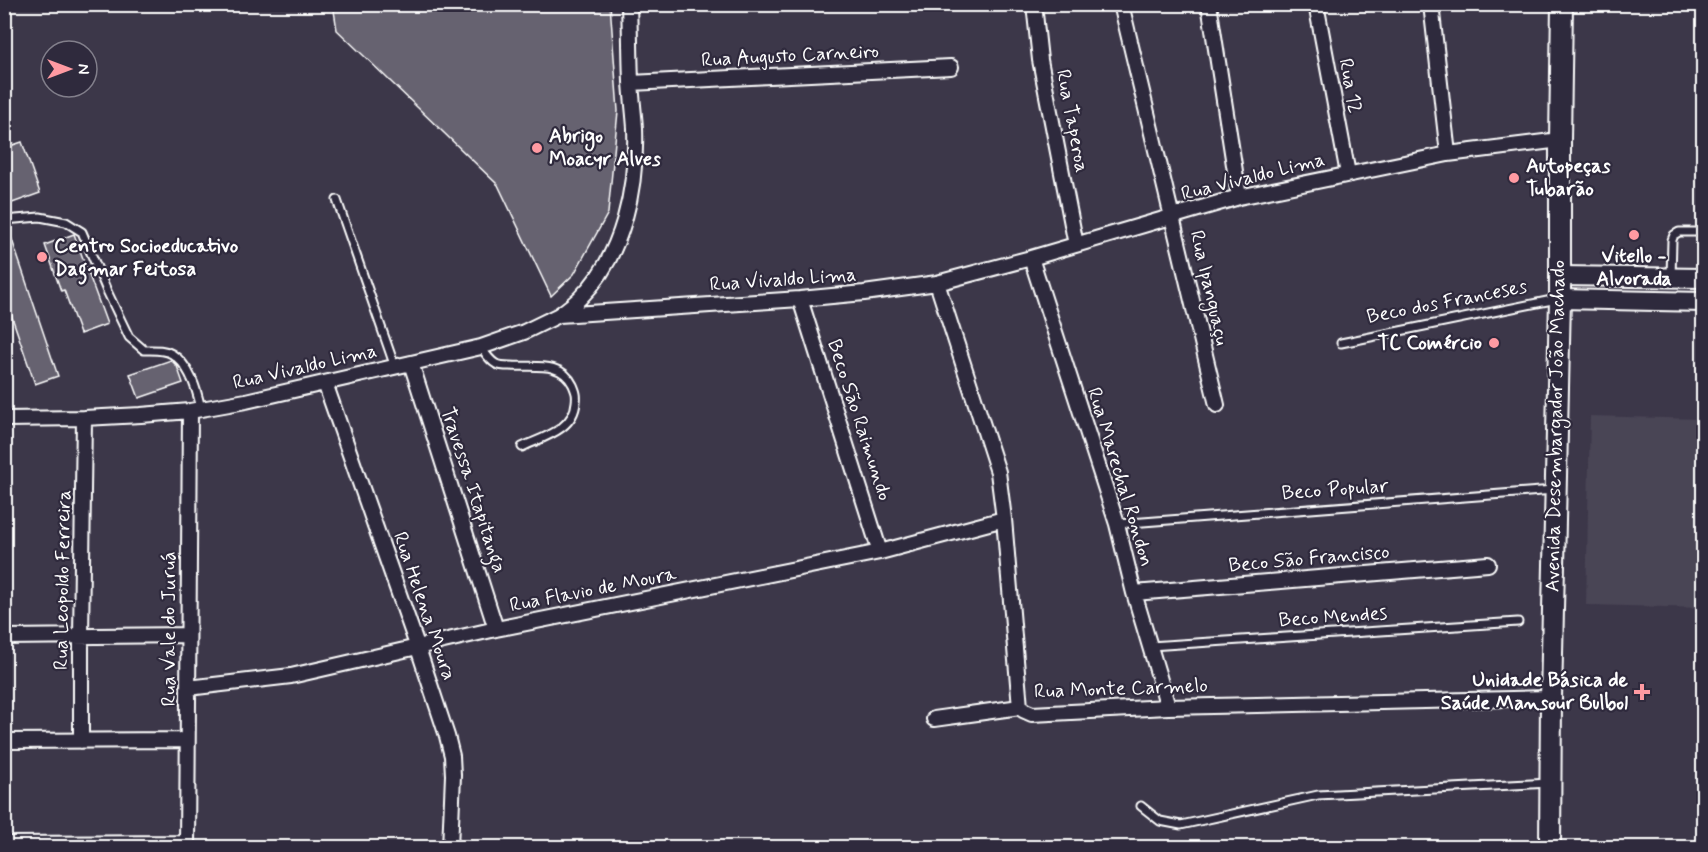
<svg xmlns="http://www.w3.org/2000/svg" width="1708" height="852" font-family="Mynerve,sans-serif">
	<rect width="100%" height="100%" fill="#3c3749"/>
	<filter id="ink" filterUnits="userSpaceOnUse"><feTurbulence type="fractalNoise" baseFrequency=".0167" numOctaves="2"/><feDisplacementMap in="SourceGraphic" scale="12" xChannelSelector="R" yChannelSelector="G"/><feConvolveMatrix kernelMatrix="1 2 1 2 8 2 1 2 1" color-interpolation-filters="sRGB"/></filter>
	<g filter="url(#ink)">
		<!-- built -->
		<path fill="#494455" d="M 1590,416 L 1703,419 L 1703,608 L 1586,605 Z"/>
		<!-- building -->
		<path fill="#666270" stroke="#fff" stroke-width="1.5" d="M 333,4 L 610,4 L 618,111 L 608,213 L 574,274 L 551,296 L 498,185 L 337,30 Z
			M 22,142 L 40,193 L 4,206 L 4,148 Z
			M 7,225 L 58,376 L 35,384 L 4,294 L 4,226 Z
			M 74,234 L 107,324 L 80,334 L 64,290 L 61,291 L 45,245 Z
			M 171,360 L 177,366 L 183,383 L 139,398 L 130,374 Z"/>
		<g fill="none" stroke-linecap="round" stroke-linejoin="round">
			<defs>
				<path id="service" d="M 337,200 L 395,367
					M 4,220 L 40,217 L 66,222 L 82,232 L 107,291 L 129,337 L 144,350 C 153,350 164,349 172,354 C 190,365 197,390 201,409
					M 1671,277 L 1672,240 L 1674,235 L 1679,232 L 1704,232
					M 1341,343 L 1557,299
					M 481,347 C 485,353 489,360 496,364 C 500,366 505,366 510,366 C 532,368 561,360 573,385 C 576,392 577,395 576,402 C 574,430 543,437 522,447
					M 1117,524 L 1554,490
					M 1150,646 L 1518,622
					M 1141,806 L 1160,821 L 1181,825 L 1318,795 L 1550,783"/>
				<path id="minor" d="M 1034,4 L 1040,60 L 1076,245
					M 1121,4 L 1217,405
					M 1209,4 L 1239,197
					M 1316,4 L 1348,174
					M 1431,4 L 1448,154
					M 631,83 L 951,67
					M 1031,258 L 1117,524 L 1134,593 L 1168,707
					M 937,283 L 998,472 L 1004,519 L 1020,707 L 1023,710 L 1032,714 L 1168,707 L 1551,698
					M 800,299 L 880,552
					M 559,315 C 566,310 574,304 580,298 C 624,255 637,186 635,128 C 634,113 632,98 631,82 C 630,56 630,30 629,4
					M 411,363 L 496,629
					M 325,383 L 418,648 L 447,736 L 452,756 L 453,775 L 450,848
					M 4,419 L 84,418 L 141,415 L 190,411 L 246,401 L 481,347 L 524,332 L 559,315 L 800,299 L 864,293 L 937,283 L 1031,258 L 1239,197 L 1448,154 L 1560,140
					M 1134,593 L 1488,564
					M 4,637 L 188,635
					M 188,688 L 291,676 L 496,629 L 880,552 L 1004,519
					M 934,719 L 1020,707
					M 4,741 L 187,740
					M 81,741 L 81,637 L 84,418
					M 4,844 L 187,843
					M 187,848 L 190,411"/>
				<path id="tertiary" d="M 1560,276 L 1704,278
					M 1560,299 L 1704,302"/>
				<path id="secondary" d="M 1550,848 L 1551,698 L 1560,299 L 1560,140 L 1562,4"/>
			</defs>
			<!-- service casing -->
			<use href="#service" stroke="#fff" stroke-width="11"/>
			<!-- minor casing -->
			<use href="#minor" stroke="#fff" stroke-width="18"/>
			<!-- tertiary casing -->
			<use href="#tertiary" stroke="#fff" stroke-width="22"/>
			<!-- secondary casing -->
			<use href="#secondary" stroke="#fff" stroke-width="24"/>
			<!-- service -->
			<use href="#service" stroke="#2f2a3d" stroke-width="7"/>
			<!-- minor -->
			<use href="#minor" stroke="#2f2a3d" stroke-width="14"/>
			<!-- tertiary -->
			<use href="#tertiary" stroke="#2f2a3d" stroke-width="18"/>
			<!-- secondary -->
			<use href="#secondary" stroke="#2f2a3d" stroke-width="20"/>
		</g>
	</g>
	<!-- markers -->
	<g fill="#ff9aa2" stroke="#2f2a3d" stroke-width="2">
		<circle cx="537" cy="148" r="6"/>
		<circle cx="1514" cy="178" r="6"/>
		<circle cx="1634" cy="235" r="6"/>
		<circle cx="42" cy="257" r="6"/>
		<circle cx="1494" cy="343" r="6"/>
		<path d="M1639 683h6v6h6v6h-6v6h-6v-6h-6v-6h6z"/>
	</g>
	<g text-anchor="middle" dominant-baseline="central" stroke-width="4.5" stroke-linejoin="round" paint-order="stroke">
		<!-- street labels -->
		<g font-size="20" fill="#fff" stroke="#2f2a3d">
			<text transform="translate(790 56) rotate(-3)">Rua Augusto Carneiro</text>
			<text transform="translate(1350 86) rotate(79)">Rua 12</text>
			<text transform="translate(1072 121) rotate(79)">Rua Taperoa</text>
			<text transform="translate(1253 177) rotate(-14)">Rua Vivaldo Lima</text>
			<text transform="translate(783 280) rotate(-4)">Rua Vivaldo Lima</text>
			<text transform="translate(1209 288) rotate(77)">Rua Ipanguaçu</text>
			<text transform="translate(1447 302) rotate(-11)">Beco dos Franceses</text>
			<text transform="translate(305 367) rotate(-13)">Rua Vivaldo Lima</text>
			<text transform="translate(859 420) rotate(72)">Beco São Raimundo</text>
			<text transform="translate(1556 426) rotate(-89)">Avenida Desembargador João Machado</text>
			<text transform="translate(1120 477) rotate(73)">Rua Marechal Rondon</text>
			<text transform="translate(473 490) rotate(72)">Travessa Itapitanga</text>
			<text transform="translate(1335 490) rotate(-4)">Beco Popular</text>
			<text transform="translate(1309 559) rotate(-5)">Beco São Francisco</text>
			<text transform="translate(63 580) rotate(-89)">Rua Leopoldo Ferreira</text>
			<text transform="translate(593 590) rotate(-11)">Rua Flavio de Moura</text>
			<text transform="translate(424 606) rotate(71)">Rua Helena Moura</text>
			<text transform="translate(1333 617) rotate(-4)">Beco Mendes</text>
			<text transform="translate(169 629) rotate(-90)">Rua Vale do Juruá</text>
			<text transform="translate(1121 689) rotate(-2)">Rua Monte Carmelo</text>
		</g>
		<!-- poi labels -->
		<g font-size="20" font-weight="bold" fill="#fff" stroke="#2f2a3d" text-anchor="start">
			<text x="549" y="136">Abrigo<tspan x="549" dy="23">Moacyr Alves</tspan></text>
			<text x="1526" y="166">Autopeças<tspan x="1526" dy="23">Tubarão</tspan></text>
			<text x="54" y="246">Centro Socioeducativo<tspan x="54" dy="23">Dagmar Feitosa</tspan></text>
			<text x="1634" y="256" text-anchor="middle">Vitello -<tspan x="1634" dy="23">Alvorada</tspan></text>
			<text x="1482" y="343" text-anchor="end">TC Comércio</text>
			<text x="1628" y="680" text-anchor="end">Unidade Básica de<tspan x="1628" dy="23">Saúde Mansour Bulbol</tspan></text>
		</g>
	</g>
	<!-- margin -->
	<rect width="1708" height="852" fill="none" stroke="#2f2a3d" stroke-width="24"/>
	<rect x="12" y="12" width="1684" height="828" fill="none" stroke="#fff" stroke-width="2" filter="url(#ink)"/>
	<!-- north arrow -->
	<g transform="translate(69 69) rotate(90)"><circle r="28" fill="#2f2a3d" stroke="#827f8b" stroke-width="1.5"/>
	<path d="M0-4.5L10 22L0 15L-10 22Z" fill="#ff9aa2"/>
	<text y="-9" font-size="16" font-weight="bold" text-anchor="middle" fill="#ffffff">N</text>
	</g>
</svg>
